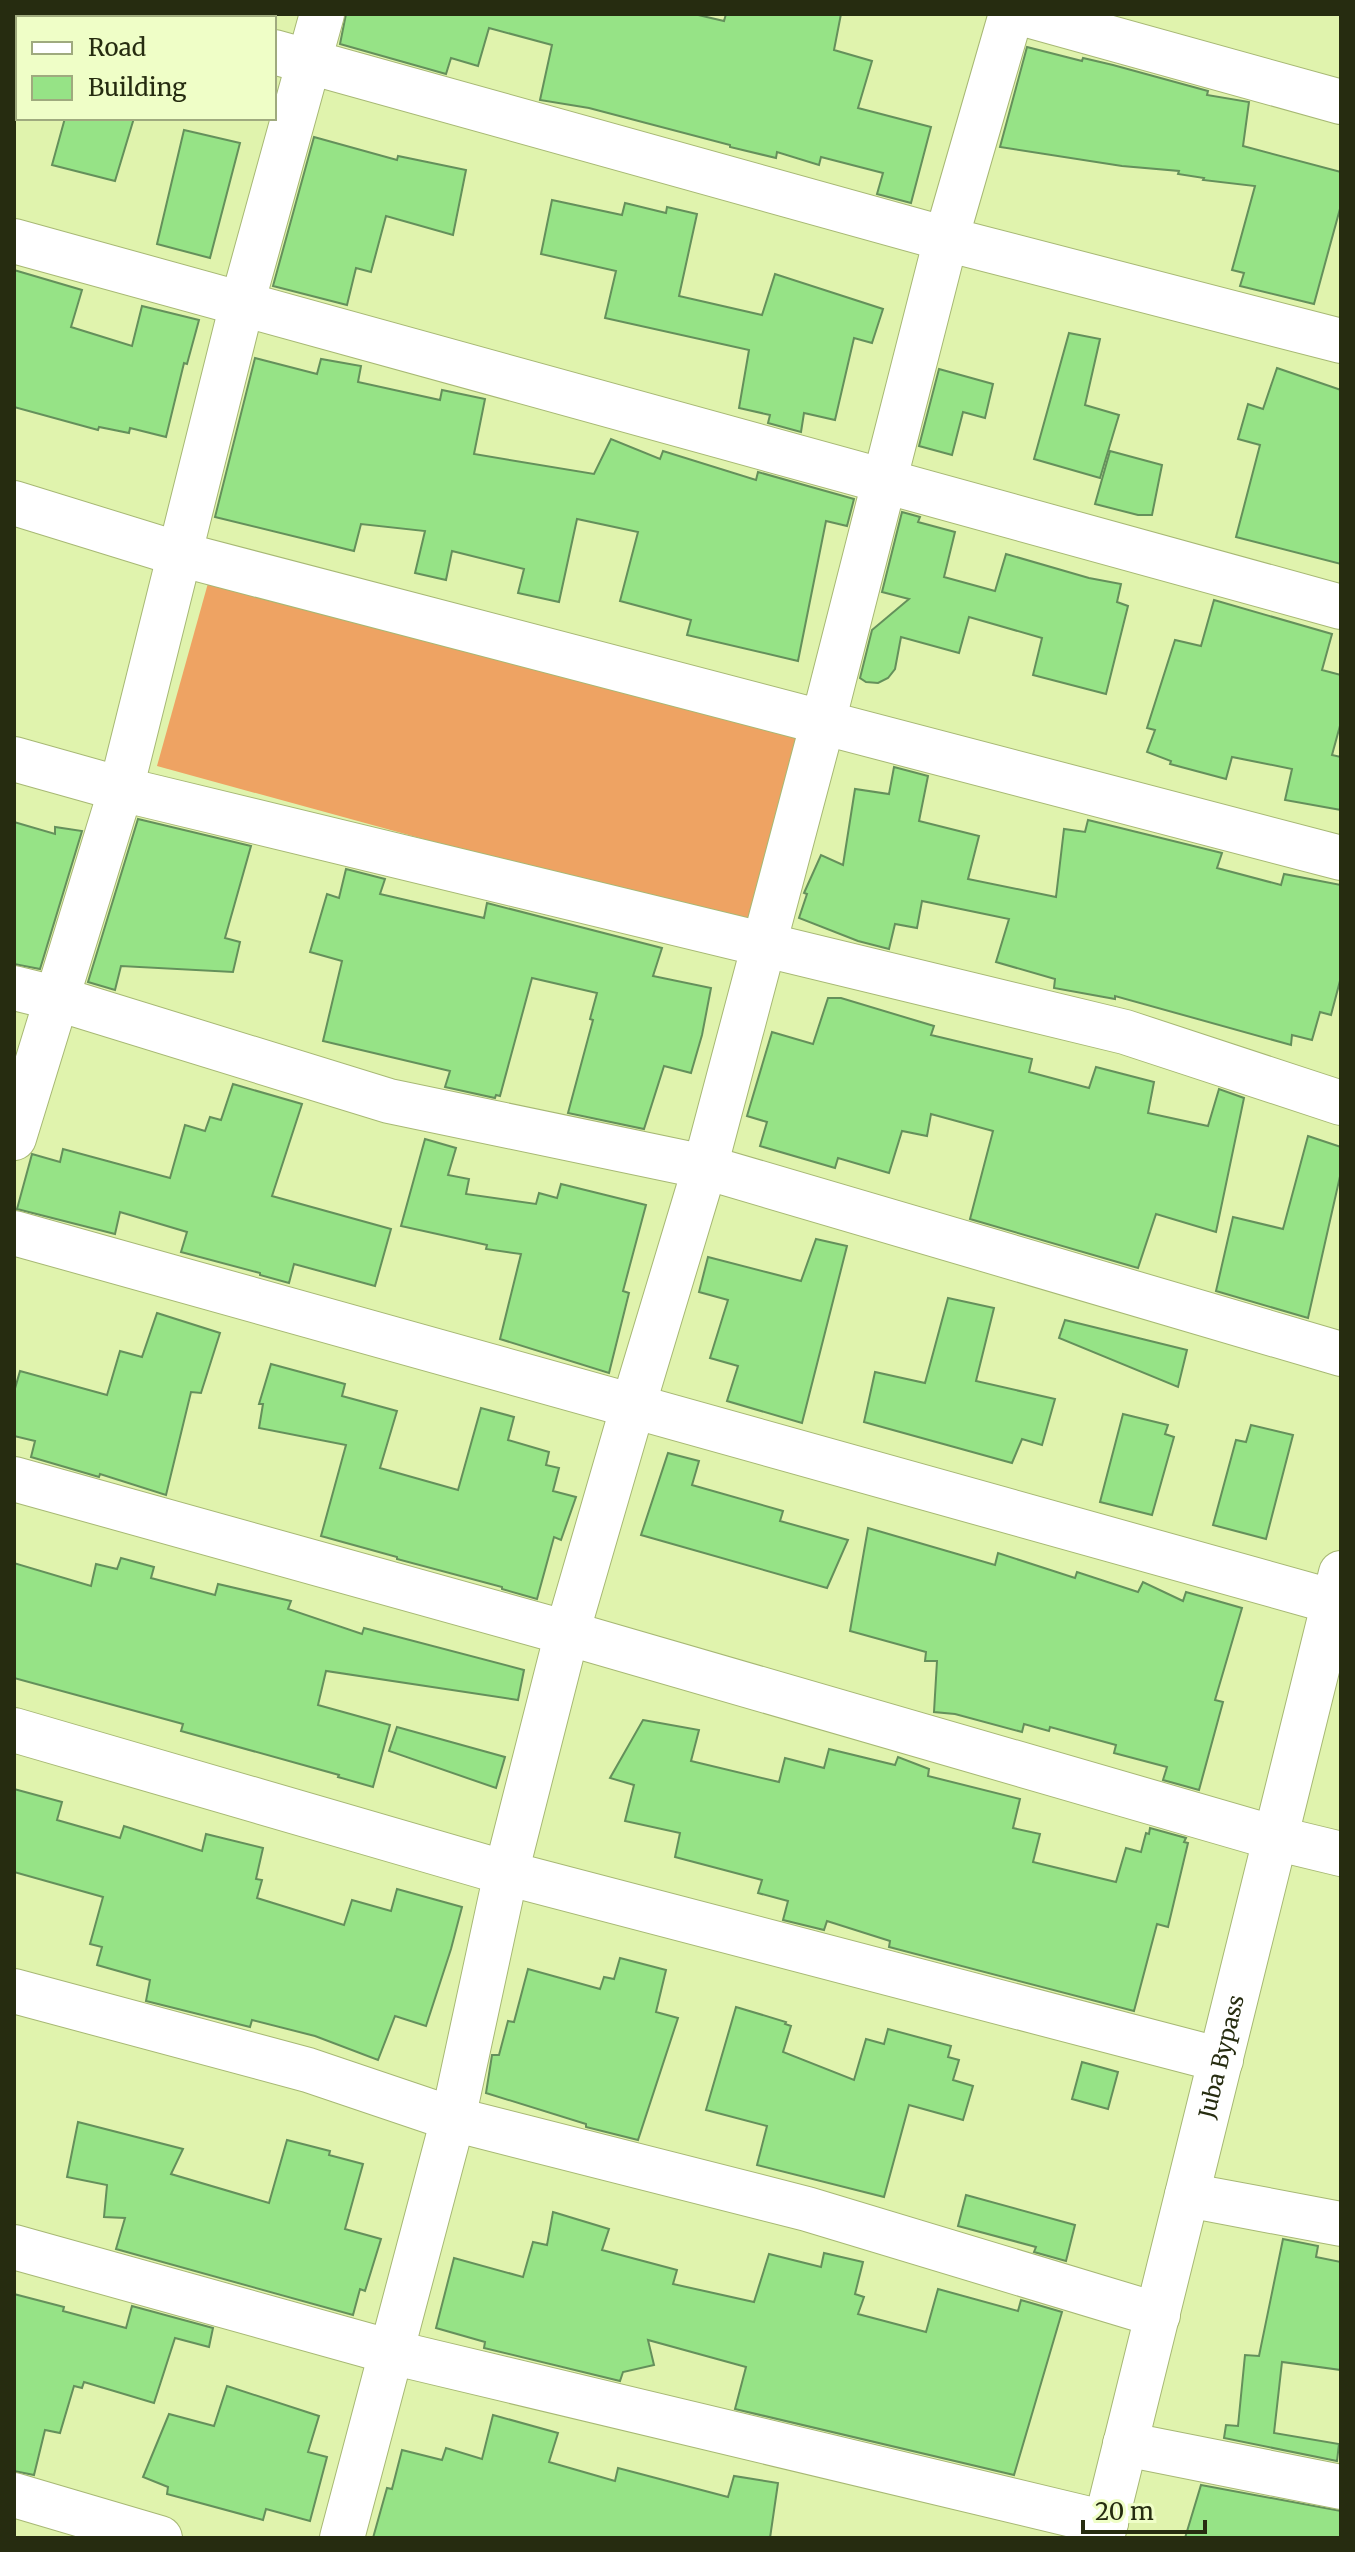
<svg xmlns="http://www.w3.org/2000/svg" width="1355" height="2552" font-family="Merriweather,serif">
	<style>
		.grass { fill: #eea363 }
		.building { fill: #96e386; stroke: #64905b; stroke-width: 2 }
		.lines { fill: none; stroke-linecap: round; stroke-linejoin: round }
		.minor-casing { stroke: #a7b874; stroke-width: 46 }
		.secondary-casing { stroke: #a7b874; stroke-width: 46 }
		.minor { stroke: #fff; stroke-width: 44 }
		.secondary { stroke: #fff; stroke-width: 44 }
		.labels { text-anchor: middle; stroke-width: 7; stroke-linejoin: round; paint-order: stroke }
		.street-label { font-size: 22px; fill: #262c10; stroke: #effec7 }
	</style>
	<rect width="100%" height="100%" fill="#e0f3ad"/>
	<!-- grass -->
	<path class="grass" d="M210,576L808,740L755,930L157,766Z"/>
	<!-- building -->
	<g class="building">
		<path d="M346,14H694L724,21L726,14H841L834,50L872,61L858,108L931,127L911,203L877,194L883,173L821,157L819,165L777,152L776,158L730,147V145L589,108L540,100L552,45L489,28L478,66L451,58L446,74L340,44Z"/>
		<path d="M1027,47L1082,61L1083,58L1113,65L1208,91L1207,95L1249,102L1243,146L1341,172V205L1314,304L1240,286L1244,273L1232,270L1255,186L1203,180L1204,178L1178,174L1179,171L1122,166L1000,147Z"/>
		<path d="M65,118H134L115,181L52,165Z"/>
		<path d="M184,130L240,143L210,258L157,244Z"/>
		<path d="M314,137L397,160L398,156L466,170L453,235L386,216L371,272L356,268L347,305L273,286Z"/>
		<path d="M552,200L622,215L625,203L666,213L667,207L697,214L679,296L762,315L775,274L883,309L872,343L854,338L835,420L804,413L801,432L768,423L770,415L739,408L749,350L605,318L616,271L541,254Z"/>
		<path d="M14,270L82,290L71,327L132,346L142,306L199,320L187,364L184,363L166,437L130,428L129,433L99,427L98,430L14,407Z"/>
		<path d="M1069,333L1100,339L1085,405L1119,415L1100,478L1034,459Z"/>
		<path d="M255,358L317,374L321,359L361,366L358,382L440,400L442,390L485,399L474,454L594,474L611,439L660,459L663,451L756,480L758,472L854,499L847,526L826,521L798,661L687,635L691,620L620,601L638,532L577,519L559,602L518,593L524,569L452,551L446,580L415,573L425,531L361,524L354,551L215,517Z"/>
		<path d="M1277,368L1341,390V564L1236,537L1260,445L1238,439L1248,404L1263,409Z"/>
		<path d="M939,369L993,384L985,418L963,412L952,455L919,446Z"/>
		<path d="M1110,451L1162,465L1152,515H1138L1095,504Z"/>
		<path d="M902,512L920,517L918,522L955,532L944,577L995,591L1006,554L1089,578L1121,584L1117,602L1128,606L1106,694L1033,675L1042,638L969,617L959,653L901,637L895,669L888,678L878,683L866,682L860,678L872,630L909,599L882,592Z"/>
		<path d="M1214,600L1332,634L1322,670L1341,675V722L1332,755L1341,757V810L1285,800L1292,769L1232,757L1226,779L1170,764L1171,761L1147,752L1155,730L1147,728L1175,640L1201,646Z"/>
		<path d="M894,767L928,776L919,821L979,836L968,879L1056,897L1064,829L1085,832L1088,820L1222,853L1217,868L1281,885L1284,874L1341,885V977L1331,1015L1320,1012L1312,1040L1292,1035L1291,1045L1115,996V999L1054,988L1055,979L996,962L1009,919L922,901L917,928L895,924L889,949L858,941L799,918L807,894L804,893L821,855L843,865L855,789L889,794Z"/>
		<path d="M138,819L251,846L225,938L240,942L233,972L121,966L115,990L88,982Z"/>
		<path d="M14,822L55,834V827L82,831L40,969L14,964Z"/>
		<path d="M346,869L385,879L380,894L484,918L487,903L662,948L653,976L711,988L702,1035L691,1073L664,1066L644,1129L568,1113L593,1020L590,1019L597,993L532,978L500,1096L496,1095L495,1098L445,1087L450,1071L323,1041L342,961L310,952L327,894L339,898Z"/>
		<path d="M828,998H841L934,1026L931,1035L1032,1059L1029,1072L1089,1088L1096,1067L1154,1082L1148,1113L1208,1126L1219,1089L1244,1098L1216,1232L1156,1214L1138,1268L970,1219L993,1131L931,1114L927,1136L902,1131L889,1173L838,1158L835,1168L760,1146L767,1122L747,1116L772,1032L813,1044Z"/>
		<path d="M233,1084L302,1104L272,1196L391,1229L375,1286L294,1264L289,1283L260,1275V1273L181,1252L187,1232L120,1212L115,1234L17,1209L32,1154L60,1162L63,1149L170,1178L185,1125L205,1131L210,1117L221,1120Z"/>
		<path d="M1308,1136L1341,1147V1172L1308,1318L1216,1291L1233,1217L1283,1229Z"/>
		<path d="M425,1139L456,1148L448,1175L469,1179L466,1194L536,1204L539,1193L557,1198L561,1184L646,1205L623,1291L629,1293L609,1373L500,1339L521,1254L486,1249L487,1245L401,1226Z"/>
		<path d="M816,1239L847,1246L802,1423L727,1401L738,1366L710,1358L728,1300L699,1292L708,1257L801,1281Z"/>
		<path d="M948,1298L994,1308L976,1381L1055,1399L1042,1445L1022,1439L1012,1463L864,1422L875,1372L925,1383Z"/>
		<path d="M157,1313L220,1333L201,1393L191,1392L166,1495L100,1474L99,1477L31,1457L35,1441L14,1436V1392L20,1371L107,1395L120,1351L142,1357Z"/>
		<path d="M1065,1320L1187,1350L1178,1387L1059,1338Z"/>
		<path d="M271,1364L345,1384L342,1396L397,1411L380,1468L458,1490L481,1408L514,1417L508,1440L549,1452L546,1465L559,1468L553,1491L576,1497L561,1540L554,1537L537,1599L502,1589V1587L397,1559V1557L321,1536L346,1445L259,1428L263,1404H259Z"/>
		<path d="M1123,1414L1168,1425L1165,1434L1174,1437L1152,1515L1100,1502Z"/>
		<path d="M1251,1425L1293,1435L1266,1539L1213,1525L1236,1440L1246,1442Z"/>
		<path d="M668,1453L699,1461L692,1485L783,1511L780,1521L848,1540L827,1588L641,1535Z"/>
		<path d="M868,1528L995,1565L998,1553L1075,1578L1077,1572L1138,1592L1143,1582L1183,1601L1186,1592L1242,1608L1215,1700L1223,1702L1199,1790L1163,1780L1167,1767L1114,1753L1116,1745L1050,1727L1049,1731L1024,1724L1022,1732L955,1714L934,1712L937,1661H925L926,1652L850,1631Z"/>
		<path d="M121,1558L154,1567L151,1578L215,1595L218,1584L291,1601L288,1609L362,1634L364,1628L524,1670L518,1700L326,1671L318,1705L390,1725L373,1787L338,1777L339,1775L181,1731L183,1724L14,1678V1563L91,1586L96,1564L117,1569Z"/>
		<path d="M643,1720L699,1730L691,1761L779,1782L785,1758L824,1768L829,1749L895,1765L898,1757L929,1769L928,1776L1020,1799L1013,1828L1040,1834L1033,1862L1116,1882L1126,1848L1141,1852L1146,1833L1149,1834L1150,1828L1186,1838L1184,1842L1188,1843L1168,1927L1157,1924L1134,2011L889,1947L890,1941L827,1921L824,1930L783,1920L788,1901L758,1893L762,1880L675,1857L680,1833L625,1821L634,1785L610,1778Z"/>
		<path d="M397,1727L505,1757L496,1788L389,1751Z"/>
		<path d="M14,1789L62,1802L57,1820L120,1838L124,1826L202,1851L206,1834L263,1848L256,1879L262,1880L257,1898L344,1925L352,1900L391,1911L397,1889L462,1907L451,1949L426,2026L395,2016L378,2060L315,2036L252,2020L250,2027L146,2001L150,1980L97,1965L102,1947L90,1944L103,1897L14,1872Z"/>
		<path d="M620,1958L666,1970L656,2012L678,2018L638,2140L586,2127V2124L486,2093L492,2055H499L508,2021L514,2022L528,1969L600,1989L604,1977L614,1979Z"/>
		<path d="M736,2007L786,2022L785,2024L791,2026L783,2052L854,2080L866,2039L884,2044L888,2029L951,2046L948,2057L959,2060L953,2080L973,2086L963,2120L909,2105L884,2197L757,2165L767,2126L706,2110Z"/>
		<path d="M1082,2062L1118,2072L1108,2109L1072,2099Z"/>
		<path d="M78,2122L183,2149L171,2174L269,2203L287,2140L330,2151L329,2155L363,2164L345,2229L381,2239L365,2291L360,2289L353,2315L116,2249L125,2218L104,2217L107,2185L67,2177Z"/>
		<path d="M966,2195L1075,2225L1066,2261L1034,2252L1036,2247L958,2226Z"/>
		<path d="M553,2212L609,2229L602,2250L677,2270L673,2284L754,2302L769,2254L821,2267L824,2253L863,2262L855,2294L864,2297L858,2314L926,2332L938,2289L1018,2311L1021,2300L1062,2312L1014,2475L735,2409L746,2367L648,2340L654,2365L623,2372L620,2381L484,2348L485,2342L436,2328L454,2258L523,2277L533,2242L547,2245Z"/>
		<path d="M1283,2239L1318,2246L1316,2257L1341,2262V2370L1282,2362L1274,2433L1339,2444L1337,2461L1224,2438L1226,2425L1238,2426L1245,2355L1259,2356Z"/>
		<path d="M14,2294L64,2307L63,2311L126,2328L132,2306L213,2328L209,2347L175,2338L154,2403L84,2382L82,2388L74,2386L60,2433L45,2430L34,2475L14,2471Z"/>
		<path d="M227,2386L319,2416L308,2452L327,2457L310,2521L266,2509L263,2520L167,2494L168,2487L143,2477L169,2414L214,2426Z"/>
		<path d="M493,2415L558,2433L549,2462L615,2481L618,2468L728,2497L734,2476L778,2483L770,2538H373L387,2488L392,2489L402,2450L442,2460L446,2448L482,2459Z"/>
		<path d="M1201,2485L1341,2511V2538H1185Z"/>
	</g>
	<g class="lines">
		<defs>
			<g id="minor">
				<path d="M125,14L141,18"/>
				<path d="M1024,14L1341,102"/>
				<path d="M274,52L946,239L1341,341"/>
				<path d="M14,241L1341,607"/>
				<path d="M14,503L179,554L1341,858"/>
				<path d="M14,759L121,789L1125,1032L1341,1103"/>
				<path d="M14,988L55,998L389,1101L705,1167L1341,1354"/>
				<path d="M14,1138L121,789L242,304L322,14"/>
				<path d="M14,1233L1341,1604"/>
				<path d="M14,1479L567,1633L1275,1838L1341,1854"/>
				<path d="M14,1730L506,1873L1221,2060"/>
				<path d="M14,1991L308,2070L453,2119L807,2209L1158,2315"/>
				<path d="M1187,2195L1341,2224"/>
				<path d="M14,2247L391,2352L1106,2523"/>
				<path d="M1125,2444L1341,2487"/>
				<path d="M14,2495L160,2538"/>
				<path d="M342,2538L453,2119L506,1873L567,1633L633,1406L705,1167L823,722L946,239L1011,14"/>
			</g>
			<g id="secondary">
				<path id="s1" d="M1102,2538L1341,1573"/>
			</g>
		</defs>
		<!-- minor casing -->
		<use href="#minor" class="minor-casing"/>
		<!-- secondary casing -->
		<use href="#secondary" class="secondary-casing"/>
		<!-- minor -->
		<use href="#minor" class="minor"/>
		<!-- secondary -->
		<use href="#secondary" class="secondary"/>
	</g>
	<g class="labels">
		<!-- street labels -->
		<g class="street-label">
			<text dy="8" stroke="none"><textPath href="#s1" startOffset="496">Juba Bypass</textPath></text>
		</g>
	</g>
	<!-- border -->
	<rect width="1355" height="2552" fill="none" stroke="#262c10" stroke-width="32"/>
	<!-- legend -->
	<rect x="16" y="16" width="260" height="104" fill="#effec7" stroke="#9faa7e" stroke-width="2"/>
	<rect x="32" y="42" width="40" height="12" fill="#ffffff" stroke="#9faa7e" stroke-width="2"/>
	<text x="88" y="56" font-size="24" fill="#262c10">Road</text>
	<rect x="32" y="76" width="40" height="24" fill="#96e386" stroke="#9faa7e" stroke-width="2"/>
	<text x="88" y="96" font-size="24" fill="#262c10">Building</text>
	<!-- scale -->
	<path d="M1083 2520v12h122v-12" fill="none" stroke="#262c10" stroke-width="4"/>
	<text x="1095" y="2520" font-size="24" fill="#262c10" stroke="#effec7" stroke-width="6" paint-order="stroke">20 m</text>
</svg>
